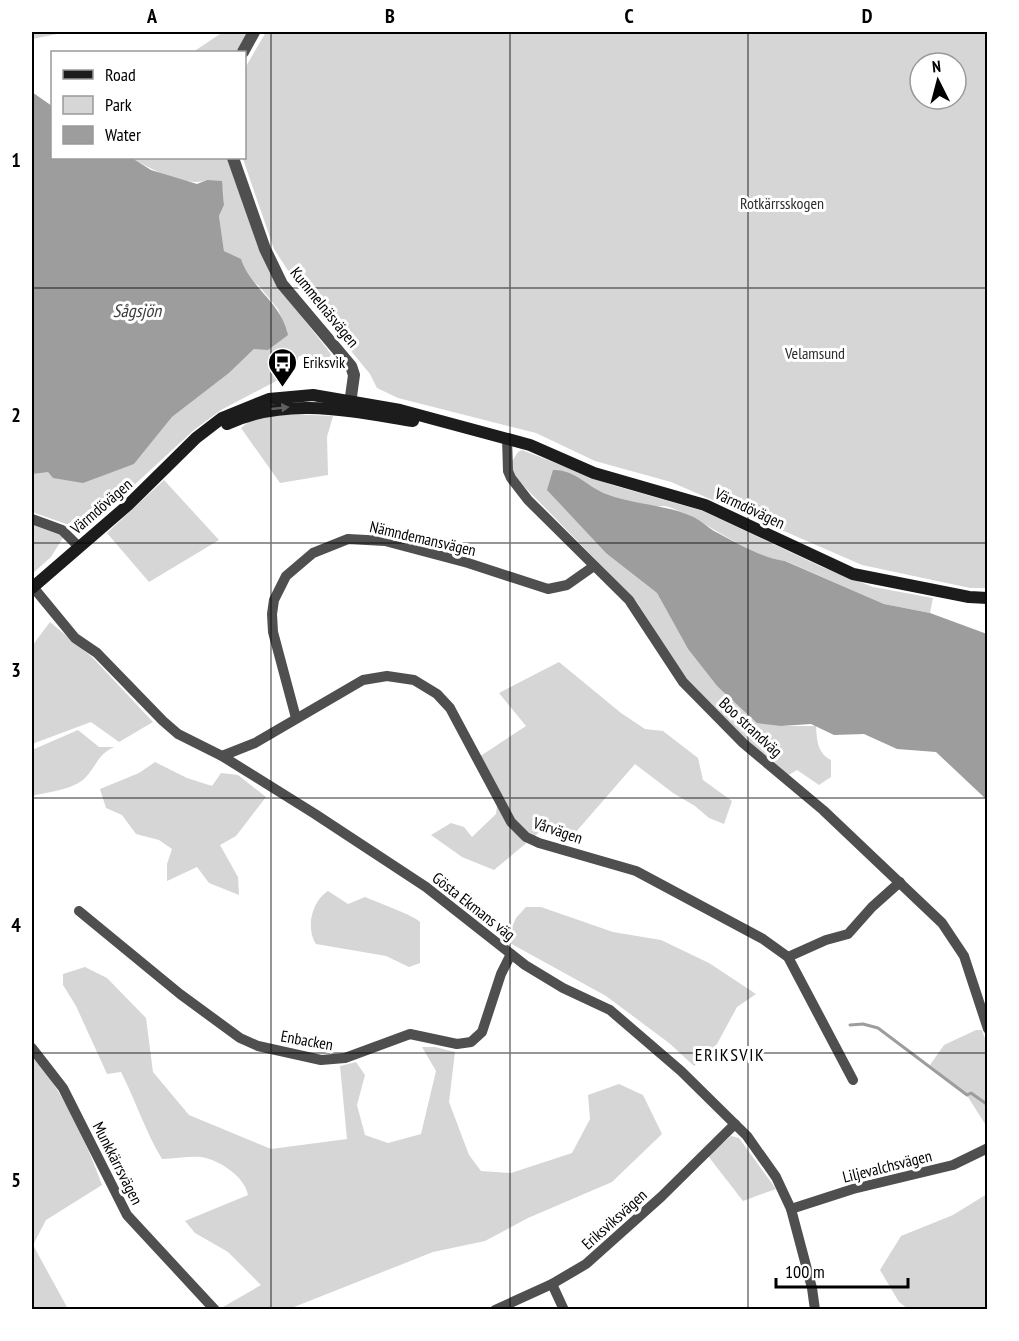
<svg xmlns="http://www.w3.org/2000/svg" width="1019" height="1341" font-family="'PT Sans Narrow',sans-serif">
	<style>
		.green { fill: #d6d6d6; fill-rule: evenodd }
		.water { fill: #9d9d9d }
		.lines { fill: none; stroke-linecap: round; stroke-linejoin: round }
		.stream { stroke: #9d9d9d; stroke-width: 3 }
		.minor { stroke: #4f4f4f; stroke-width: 10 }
		.tertiary { stroke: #4f4f4f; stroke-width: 12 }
		.secondary { stroke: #1c1c1c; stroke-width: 12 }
		.oneway { fill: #606060 }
		.grid { fill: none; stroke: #000; stroke-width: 1.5; stroke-opacity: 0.55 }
		.labels { text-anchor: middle; stroke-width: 6; stroke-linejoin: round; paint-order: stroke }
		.park-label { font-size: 16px; fill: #2d2d2d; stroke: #fff }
		.street-label { font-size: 16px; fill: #000; stroke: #fff }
		.poi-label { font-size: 16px; fill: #000; stroke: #fff; text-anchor: start }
		.water-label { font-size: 18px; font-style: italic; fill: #3e3e3e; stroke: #fff }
		.neighbourhood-label { font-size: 18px; letter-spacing: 1.5px; fill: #000; stroke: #fff }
		.neatline { fill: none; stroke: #000; stroke-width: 2 }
		.grid-label { font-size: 20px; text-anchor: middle; font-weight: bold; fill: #000 }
	</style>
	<rect width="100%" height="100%" fill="#fff"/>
	<!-- green -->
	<g class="green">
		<path d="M32,32H68L32,39Z"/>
		<path d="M223,32H249L238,52H193Z"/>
		<path d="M266,32H987V588H970L862,565L671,482L595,461L536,433L398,398L377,388L370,374L300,289L274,249L243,159L245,68ZM920,63H956V99H920Z"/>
		<path d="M132,158H227L259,250L287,298L331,354L328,361L299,356L292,376L278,380L221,410L194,430L107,510L85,517L72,526L32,512V233L48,472L51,474L134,464L172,417L229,373L254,349L287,331L278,309L258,285L250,280L235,257L224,251L219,216L224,205L223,189L207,180C188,188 149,169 132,158Z"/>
		<path d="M287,414L333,416L327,437L328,475L280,483L241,428C254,415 270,415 287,414Z"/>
		<path d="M522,450L612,485L703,511L822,567L873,587L933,598L930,613L884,604L786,561C747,557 707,520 669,507C662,505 657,507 650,507C632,505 604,497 590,485L607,554L657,593L688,649L717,686L738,703L781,726H816C817,740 817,753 831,760V777L819,785L797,770L787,776L744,739L687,682L637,602L515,477L511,463L518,452Z"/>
		<path d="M164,480L219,540L149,582L107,533Z"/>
		<path d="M32,523L64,536L51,557L32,574Z"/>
		<path d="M50,622L93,658L153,722L119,742L91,722L32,744V646Z"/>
		<path d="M559,662L621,713L645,729L663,731L698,758L703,780L732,801L724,824L709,818L695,806L673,793L635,764L568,841L542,830L494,870L462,857L431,835L451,823L464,827L472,837L496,814L499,792L479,757L526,726L499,693Z"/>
		<path d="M78,730L99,747H114C98,754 96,767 85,778C73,790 47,792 32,796V750Z"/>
		<path d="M155,762L187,778L212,786L221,773L238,775L266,797L236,836L220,845L238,877L239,895L209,883L197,867L167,881V864L172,849L159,840L136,834L122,815L106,808L100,789L139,773Z"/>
		<path d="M328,891L348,904L365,897C376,902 413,915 420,922V963L409,967L386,956L316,944C306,928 311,902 328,891Z"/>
		<path d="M526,907H541L613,932L661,940L709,963L756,994L737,1007L717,1044L694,1066L669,1043L606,996L506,941L516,918Z"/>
		<path d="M85,967L107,978L146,1018L153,1072L189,1115L271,1149L347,1139L340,1066L356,1062L365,1075L357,1105L365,1135L388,1143L421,1134L436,1071L422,1047H435L455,1052L449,1102L469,1155L481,1171L511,1173L572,1153L590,1119L588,1095L619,1084L643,1095L662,1134L612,1182L528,1218L485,1241L433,1252L289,1309H226L223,1307L261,1285L228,1252L195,1233L185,1221L248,1195C245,1177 220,1160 201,1157C189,1156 175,1159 162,1159C145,1131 136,1101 121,1072L107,1074L76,1006L63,985V974Z"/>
		<path d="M976,1030H982L987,1044V1127L968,1097L930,1065L944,1045Z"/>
		<path d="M32,1052C65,1098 83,1133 102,1185L46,1220L33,1245L68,1309H32Z"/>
		<path d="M731,1136L739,1138L776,1189L743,1201L708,1156Z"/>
		<path d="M987,1194V1309H908L899,1302L880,1270L901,1236L953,1215Z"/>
	</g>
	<!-- water -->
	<g class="water">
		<path d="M32,92L52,106V158H132L151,170L197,184L207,180L222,181L224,205L219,216L224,251L241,259C251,289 281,302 288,335L268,350L254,349L229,373L172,417L134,464L83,483L53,478L48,472L32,474Z"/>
		<path d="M553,470C574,469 588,487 606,494C634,505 664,504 691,516C699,519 706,526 714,531C735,542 762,558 785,561L884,604L930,613L987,634V800L936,752L897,749L864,734L834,735L811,724L781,726L757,723L717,686L688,649L657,593L607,554L547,490Z"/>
	</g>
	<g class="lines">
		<!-- stream -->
		<path class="stream" d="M850,1025L863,1024L878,1028L967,1095L971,1093L988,1105"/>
		<!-- minor -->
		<g class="minor">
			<path d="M507,438L508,471L511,478L528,500L629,600L683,682L743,743L823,810L942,923L964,956L988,1029"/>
			<path d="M32,519L62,530L79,547"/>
			<path d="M33,587L75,638L97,653L163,721L178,734L222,756L315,814L426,887L525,965L563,988L610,1010L681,1071L747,1136L776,1177L791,1209L812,1288L815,1310"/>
			<path d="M296,718L273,632L272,614L274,600L286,576L313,553L348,539L385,541L468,563L548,589L567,585L594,566"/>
			<path d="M222,756L255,743L363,680L387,676L414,680L437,694L450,708L511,822L526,837L539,843L636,871L763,939L788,957L853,1080"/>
			<path d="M79,911L180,994L240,1038L258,1046L321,1060L345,1058L410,1034L457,1044L471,1042L482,1032L501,974L511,954"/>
			<path d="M788,957L826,940L848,934L872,907L900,882"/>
			<path d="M32,1048L63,1088L127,1215L215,1310"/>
			<path d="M791,1209L853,1189L953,1165L988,1148"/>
			<path d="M552,1284L564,1310"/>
			<path d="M495,1310L552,1284L586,1264L661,1197L735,1124"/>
		</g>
		<!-- tertiary -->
		<g class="tertiary">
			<path d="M243,52L254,32"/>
			<path d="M233,158L265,249L282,284L351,366L354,375L349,411"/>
		</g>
		<!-- secondary -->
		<g class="secondary">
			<path d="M227,424C287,396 350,411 413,421"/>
			<path d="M32,588L128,505L196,438L222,418L269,399L313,395L400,410L530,445L594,473L705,505L853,574L969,597L988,598"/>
		</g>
	</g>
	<!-- one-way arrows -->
	<defs><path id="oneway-solid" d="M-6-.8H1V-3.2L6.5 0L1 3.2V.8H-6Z" transform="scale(1.5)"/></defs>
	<use class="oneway" href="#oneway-solid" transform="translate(280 408) rotate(-6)"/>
	<!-- grid -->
	<path class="grid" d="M271,32V1310M510,32V1310M748,32V1310M32,288H988M32,543H988M32,798H988M32,1053H988"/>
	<!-- icons -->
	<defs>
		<symbol id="bus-pin" viewBox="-11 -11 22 30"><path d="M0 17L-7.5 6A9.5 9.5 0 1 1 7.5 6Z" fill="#000" stroke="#fff"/><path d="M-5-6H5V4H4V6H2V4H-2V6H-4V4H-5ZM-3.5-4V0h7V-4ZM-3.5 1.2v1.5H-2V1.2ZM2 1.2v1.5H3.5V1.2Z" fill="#fff"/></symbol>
	</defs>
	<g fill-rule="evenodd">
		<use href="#bus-pin" x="266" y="346" width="33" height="45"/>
	</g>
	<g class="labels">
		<!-- park labels -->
		<g class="park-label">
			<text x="782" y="209">Rotkärrsskogen</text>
			<text x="815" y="359">Velamsund</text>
		</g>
		<!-- street labels -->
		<g class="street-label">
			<text transform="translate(325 307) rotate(51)" y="6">Kummelnäsvägen</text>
			<text transform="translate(101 506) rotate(-41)" y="6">Värmdövägen</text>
			<text transform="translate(750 508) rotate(25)" y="6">Värmdövägen</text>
			<text transform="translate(423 538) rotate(13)" y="6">Nämndemansvägen</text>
			<text transform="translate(751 727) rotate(43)" y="6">Boo strandväg</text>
			<text transform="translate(558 830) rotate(19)" y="6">Vårvägen</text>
			<text transform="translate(474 906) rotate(38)" y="6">Gösta Ekmans väg</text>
			<text transform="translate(307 1040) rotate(10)" y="6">Enbacken</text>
			<text transform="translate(118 1163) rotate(63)" y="6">Munkkärrsvägen</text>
			<text transform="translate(887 1166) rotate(-14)" y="6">Liljevalchsvägen</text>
			<text transform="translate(614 1219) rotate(-42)" y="6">Eriksviksvägen</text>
		</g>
		<!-- poi labels -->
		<g class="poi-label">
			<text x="303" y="368">Eriksvik</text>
		</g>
		<!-- water labels -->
		<g class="water-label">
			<text x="137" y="317">Sågsjön</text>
		</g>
		<!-- neighbourhood labels -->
		<g class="neighbourhood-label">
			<text x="730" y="1061">ERIKSVIK</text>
		</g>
	</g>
	<!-- border -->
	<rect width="1019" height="1341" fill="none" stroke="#ffffff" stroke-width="66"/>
	<!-- legend -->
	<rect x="51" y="51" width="195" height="108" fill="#ffffff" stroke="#999999" stroke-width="1.5"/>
	<rect x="63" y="70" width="30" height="9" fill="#1c1c1c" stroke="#999999" stroke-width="1.5"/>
	<text x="105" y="81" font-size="18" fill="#000000">Road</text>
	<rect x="63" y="96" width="30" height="18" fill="#d6d6d6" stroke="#999999" stroke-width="1.5"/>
	<text x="105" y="111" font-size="18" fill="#000000">Park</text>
	<rect x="63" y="126" width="30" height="18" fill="#9d9d9d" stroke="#999999" stroke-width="1.5"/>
	<text x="105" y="141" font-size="18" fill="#000000">Water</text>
	<!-- north arrow -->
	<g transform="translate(938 81) rotate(354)"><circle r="28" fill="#ffffff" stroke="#999999" stroke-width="1.5"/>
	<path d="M0-4.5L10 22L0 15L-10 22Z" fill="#000000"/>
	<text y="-9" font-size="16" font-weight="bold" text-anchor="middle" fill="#000000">N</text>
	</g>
	<!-- scale -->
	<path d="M776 1278v9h132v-9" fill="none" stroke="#000000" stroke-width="3"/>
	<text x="785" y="1278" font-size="18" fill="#000000" stroke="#ffffff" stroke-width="4.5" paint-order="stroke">100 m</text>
	<rect x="33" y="33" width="953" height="1275" class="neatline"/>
	<g class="grid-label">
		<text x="152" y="23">A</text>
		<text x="390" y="23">B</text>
		<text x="629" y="23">C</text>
		<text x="867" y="23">D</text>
		<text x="16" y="167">1</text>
		<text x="16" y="422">2</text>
		<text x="16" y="677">3</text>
		<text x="16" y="932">4</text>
		<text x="16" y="1187">5</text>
	</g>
</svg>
